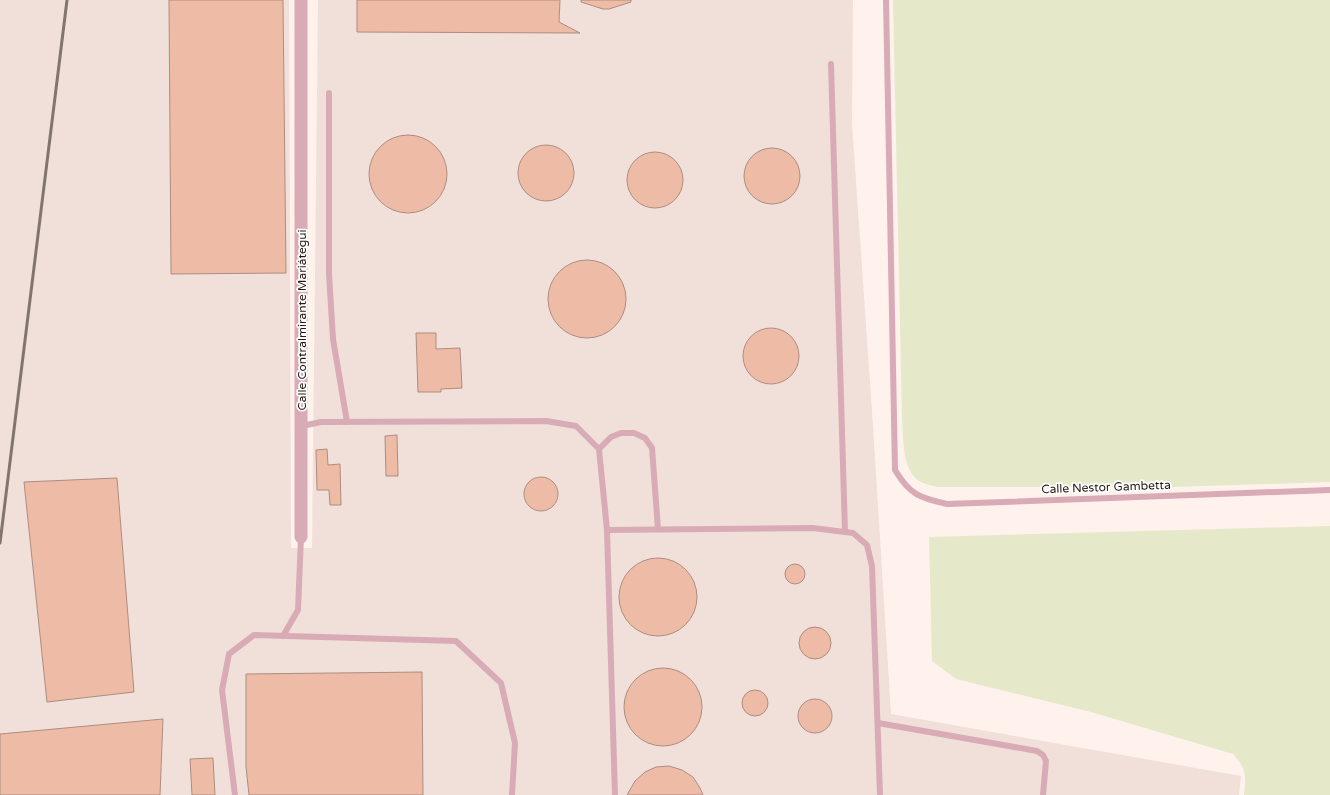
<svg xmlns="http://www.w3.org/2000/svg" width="1330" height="795" font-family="'Varela Round',sans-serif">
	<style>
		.built { fill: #f0e0d9 }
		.green { fill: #e5e9ca }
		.building { fill: #edbba6; stroke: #ad8d7f }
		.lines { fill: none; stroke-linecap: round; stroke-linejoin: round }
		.lane { stroke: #d9abb7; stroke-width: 6 }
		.street { stroke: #d9abb7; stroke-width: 13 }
		.rail { stroke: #82756f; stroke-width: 3 }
		.labels { text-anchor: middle; stroke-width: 3.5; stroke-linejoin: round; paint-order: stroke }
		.street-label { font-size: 12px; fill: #241813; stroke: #fff }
	</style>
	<rect width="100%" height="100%" fill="#fff1eb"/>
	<!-- built -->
	<path class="built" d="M0,0H289L291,548H312L318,0H853L852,123L873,426L891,714L1241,776L1239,795H0Z"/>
	<!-- green -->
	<g class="green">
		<path d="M893,0H1330V482L1173,487H937C931,485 924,484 919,481C902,470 903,435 902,417Z"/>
		<path d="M1330,526V795H1244C1246,775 1247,770 1233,754L1091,712L956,679L932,661L929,537Z"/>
	</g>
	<!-- building -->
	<g class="building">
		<path d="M169,0H283L286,273L171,274Z"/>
		<path d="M357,0H560L559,22L580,33L357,32Z"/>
		<path d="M581,0H631V2L609,9H603L581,2Z"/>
		<circle cx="408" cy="174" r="39"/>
		<circle cx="546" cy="173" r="28"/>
		<circle cx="772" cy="176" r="28"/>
		<circle cx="655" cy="180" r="28"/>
		<circle cx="587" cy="299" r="39"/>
		<circle cx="771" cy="356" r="28"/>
		<path d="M416,333H436V349L460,348L462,388L441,389V392H418Z"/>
		<path d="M397,435L398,476H386L385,436Z"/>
		<path d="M327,449L328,465L340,464L341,505H330L329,490H317L316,450Z"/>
		<circle cx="541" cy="494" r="17"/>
		<path d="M117,478L134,692L47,702L24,482Z"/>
		<circle cx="658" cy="597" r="39"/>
		<circle cx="795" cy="574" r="10"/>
		<circle cx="815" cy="643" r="16"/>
		<circle cx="663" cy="707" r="39"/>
		<path d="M422,672L423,795H249L246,767V674Z"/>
		<circle cx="755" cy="703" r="13"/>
		<circle cx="815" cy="716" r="17"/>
		<path d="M163,719L160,795H0V734Z"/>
		<path d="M213,758L215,795H192L190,759Z"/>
		<path d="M669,766L682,770L693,777L700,788L703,795H627L635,781L645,772L656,767Z"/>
	</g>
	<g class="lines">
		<!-- lane -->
		<g class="lane">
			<path d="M886,0L895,470C910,495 920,498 947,504L1330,490"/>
			<path d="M831,64L845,532"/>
			<path d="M329,93V274L333,339L347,422"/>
			<path d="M302,426L321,422L546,421L576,426L599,449L607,530L615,795"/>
			<path d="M599,449L611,437L621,433H634L645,438L652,448L658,529"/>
			<path d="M607,530L813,528L853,533L867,545L872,566L880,795"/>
			<path d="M283,636L298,610L301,537"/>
			<path d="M878,723L1037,751L1043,755L1046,761L1043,795"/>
			<path d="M235,795L222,690L229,654L254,635L456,641L501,683L515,743L512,795"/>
		</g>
		<!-- street -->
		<path class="street" d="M301,0V537"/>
		<!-- rail -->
		<path class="rail" d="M0,543L67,0"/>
	</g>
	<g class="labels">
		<!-- street labels -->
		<g class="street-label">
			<text transform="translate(302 320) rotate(-90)" y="4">Calle Contralmirante Mariátegui</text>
			<text transform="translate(1106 487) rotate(-2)" y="4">Calle Nestor Gambetta</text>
		</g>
	</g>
</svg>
